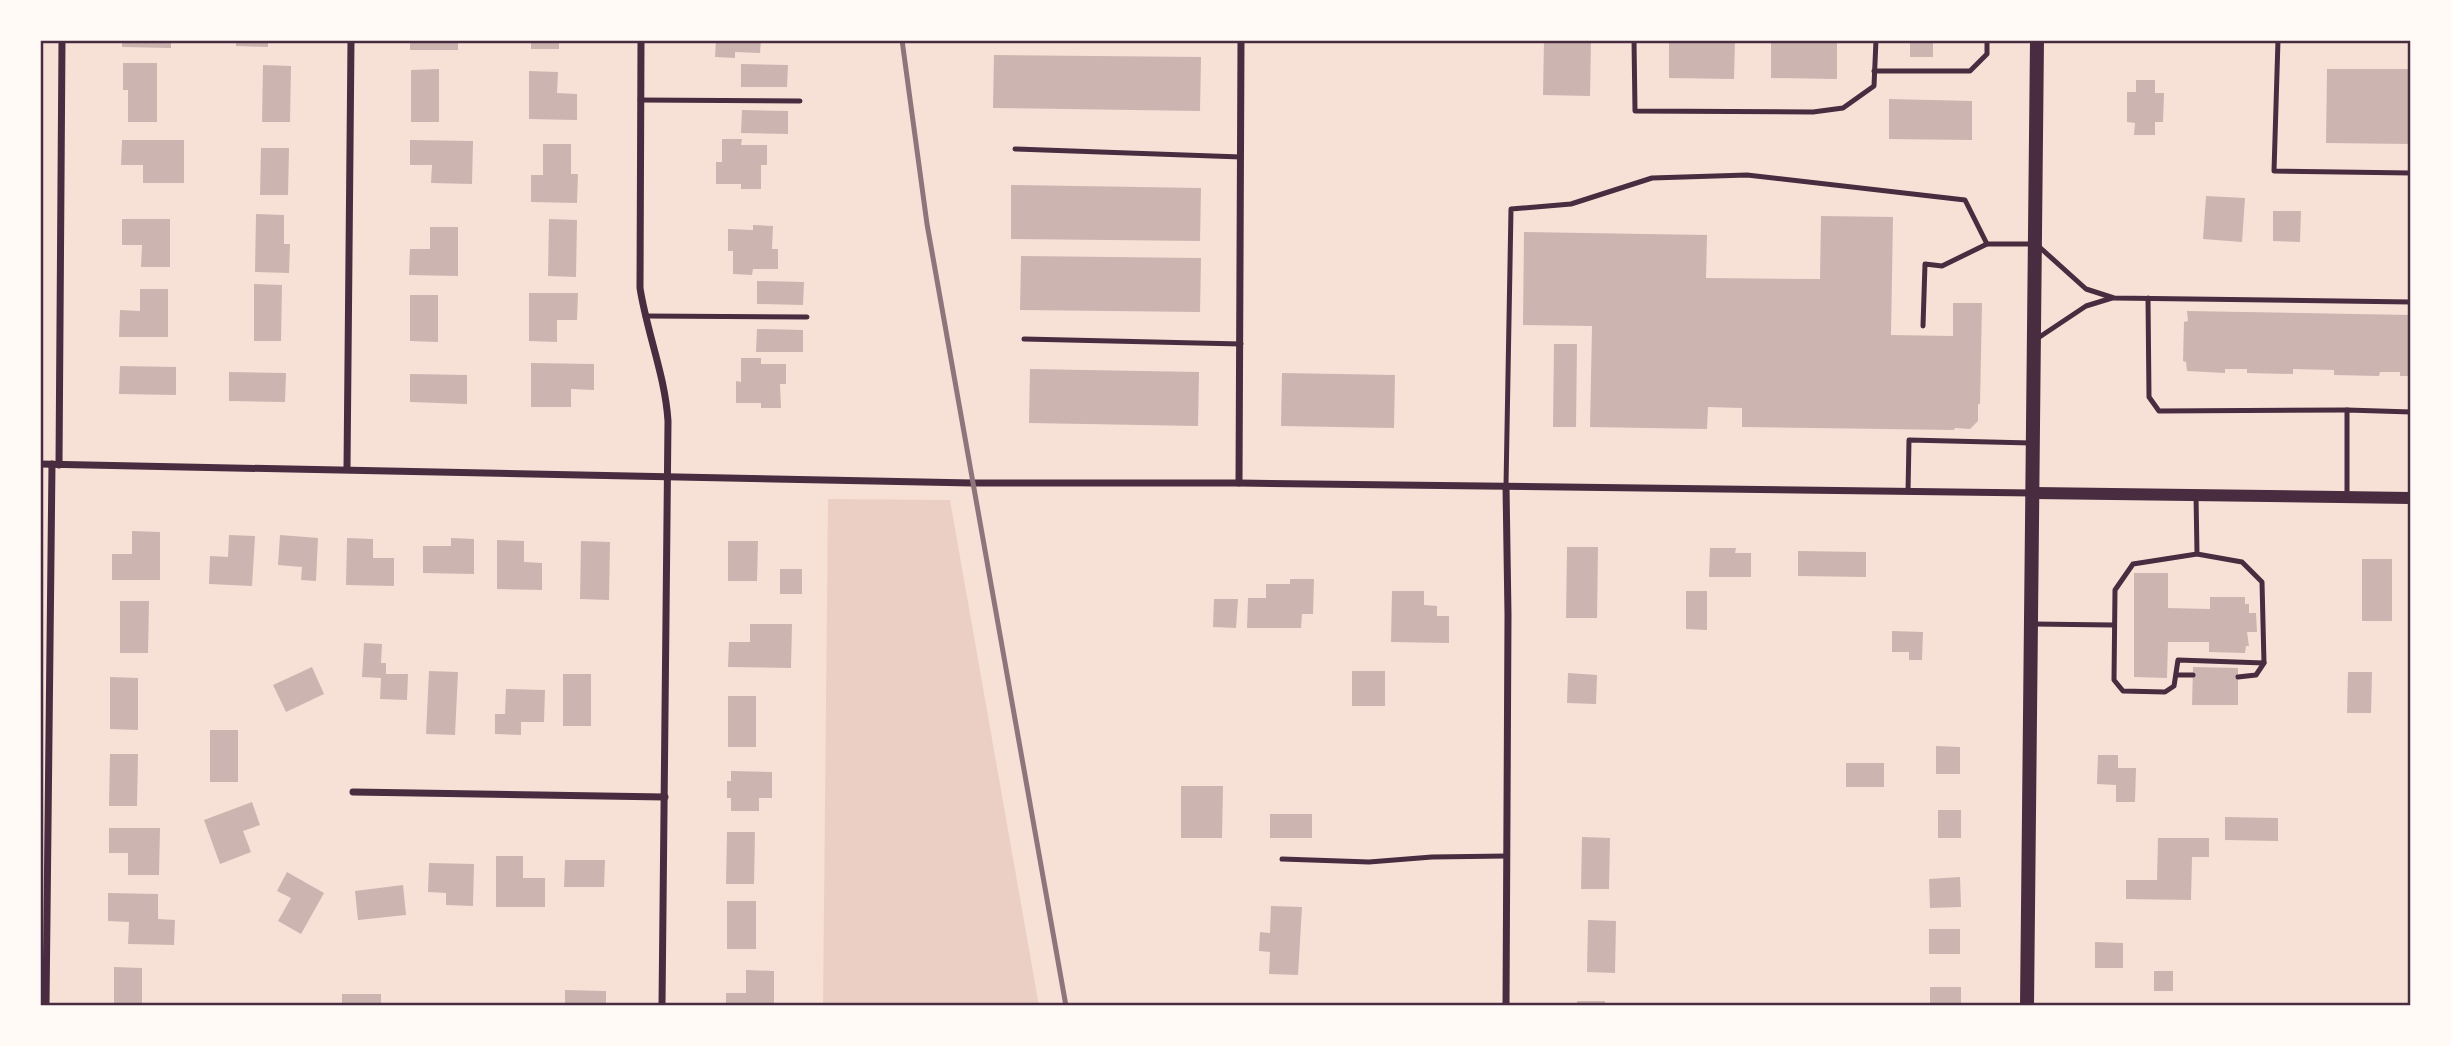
<svg xmlns="http://www.w3.org/2000/svg" width="2451" height="1046" font-family="'PT Sans',sans-serif">
	<style>
		.green { fill: #ebcfc5 }
		.building { fill: #ccb4b1 }
		.lines { fill: none; stroke-linecap: round; stroke-linejoin: round }
		.service { stroke: #4a2c40; stroke-width: 5 }
		.minor { stroke: #4a2c40; stroke-width: 7 }
		.tertiary { stroke: #4a2c40; stroke-width: 12 }
		.secondary { stroke: #4a2c40; stroke-width: 14 }
		.rail { stroke: #8f747c; stroke-width: 5 }
		.neatline { fill: none; stroke: #4a2c40; stroke-width: 2.5 }
	</style>
	<rect width="100%" height="100%" fill="#f7e1d7"/>
	<!-- green -->
	<path class="green" d="M828,499L950,500L1039,1006H823Z"/>
	<!-- building -->
	<g class="building">
		<path d="M122,40H171V48L122,47Z"/>
		<path d="M236,40H268V47L236,46Z"/>
		<rect x="410" y="40" width="48" height="10"/>
		<rect x="531" y="40" width="28" height="9"/>
		<path d="M716,40H761L760,53L735,52V58L715,57Z"/>
		<path d="M1544,40H1591L1590,96L1543,95Z"/>
		<path d="M1669,40H1735L1734,79L1669,78Z"/>
		<path d="M1771,40H1837V79L1771,78Z"/>
		<rect x="1910" y="40" width="23" height="17"/>
		<path d="M994,55L1201,57L1200,111L993,108Z"/>
		<path d="M123,63H157V122H128V90H123Z"/>
		<path d="M741,64L788,65L787,87H741Z"/>
		<path d="M263,65L291,66L290,122H262Z"/>
		<path d="M439,69V122H411V70Z"/>
		<path d="M2327,69H2411V144L2326,143Z"/>
		<path d="M529,71L558,72L557,93L577,94V120L529,119Z"/>
		<path d="M2136,80H2155V93H2164L2163,122H2155V135H2134L2135,123L2127,122V92H2136Z"/>
		<path d="M1889,99L1972,101V140L1889,139Z"/>
		<path d="M742,110L788,111V134L741,133Z"/>
		<path d="M722,139H742L741,145H767V165H761V189H741V184H716V162H722Z"/>
		<path d="M122,140H184V183H143V165H121Z"/>
		<path d="M410,140L473,141L472,184L431,183L432,165H410Z"/>
		<path d="M543,144H571V174H578L577,203L531,202V175H543Z"/>
		<path d="M261,148H289L288,195H260Z"/>
		<path d="M1011,185L1201,188L1200,241L1011,239Z"/>
		<path d="M2206,196L2245,198L2242,242L2203,239Z"/>
		<path d="M2273,211H2301L2300,242L2273,241Z"/>
		<path d="M256,214L284,215V244H290L289,273L255,272Z"/>
		<path d="M1821,216L1893,217L1891,335L1953,336V303H1982L1980,404H1978V421L1970,429L1955,428L1954,430L1742,427V408L1708,407L1707,429L1590,427L1592,326L1523,325L1524,232L1707,235L1706,278L1820,279Z"/>
		<path d="M122,219H170V267H141L142,245H122Z"/>
		<path d="M549,219L577,220L576,277L548,276Z"/>
		<path d="M753,225L773,226L772,249H778V269H753L752,275L733,274V251H728V229L753,230Z"/>
		<path d="M430,227H458V276L409,275L410,249H430Z"/>
		<path d="M1021,256L1201,258L1200,312L1020,310Z"/>
		<path d="M757,281L804,282L803,305L757,304Z"/>
		<path d="M254,284L282,285L281,341H254Z"/>
		<path d="M140,289H168V337H119L120,310L140,311Z"/>
		<path d="M529,293H578L577,320H557V342L529,341Z"/>
		<path d="M410,295H438V342L410,341Z"/>
		<path d="M2187,311L2411,315V376H2400V372H2380L2379,376L2334,375V370L2293,369V374L2247,373V369H2225V373L2187,371L2186,362L2183,361L2184,322L2188,321Z"/>
		<path d="M757,329L803,330V352H756Z"/>
		<path d="M1554,344H1577L1576,427H1553Z"/>
		<path d="M741,358H761V364H786V384H780L781,408H761V403H736V381L741,382Z"/>
		<path d="M531,363L594,364V390L571,389V407H531Z"/>
		<path d="M120,366L176,367V395L119,394Z"/>
		<path d="M1030,369L1199,372L1198,426L1029,423Z"/>
		<path d="M229,372L286,373L285,402L229,401Z"/>
		<path d="M1282,373L1395,375L1394,428L1281,426Z"/>
		<path d="M410,374L467,375V404L410,402Z"/>
		<path d="M132,531L160,532V580H112V554H132Z"/>
		<path d="M229,535L255,536L252,586L209,584L210,556L228,557Z"/>
		<path d="M280,535L318,538L316,581L301,580L302,567L278,565Z"/>
		<path d="M347,538L373,539V558H394V586L346,585Z"/>
		<path d="M451,538L474,539V574L423,573V546H451Z"/>
		<path d="M497,540L524,541V562L542,563V590L497,589Z"/>
		<path d="M581,541L610,542L609,600L580,599Z"/>
		<path d="M728,541H758L757,581H728Z"/>
		<path d="M1567,547H1598L1597,618H1566Z"/>
		<path d="M1710,548H1736L1735,553H1751V577H1709Z"/>
		<path d="M1798,551L1866,552V577L1798,576Z"/>
		<rect x="2362" y="559" width="30" height="62"/>
		<rect x="780" y="569" width="22" height="25"/>
		<path d="M2134,573H2168V608L2210,609V597H2245V604H2249V613H2256L2257,632H2247L2249,646H2246L2245,653L2209,652V642H2168L2167,678L2134,677Z"/>
		<path d="M1290,579H1314L1313,614H1302L1301,628H1247L1248,598H1266V584H1290Z"/>
		<path d="M1392,591H1424V605L1437,606V616H1449V643L1391,642Z"/>
		<path d="M1686,591H1707V630L1686,629Z"/>
		<path d="M1214,599H1238L1236,628L1213,627Z"/>
		<path d="M120,601H149L148,653H120Z"/>
		<path d="M750,624H792L791,668L728,667L729,642H750Z"/>
		<path d="M1892,631L1923,632L1922,660H1909V652H1892Z"/>
		<path d="M364,643L382,644L381,663H386V674H408L407,700L380,699L381,678L362,677Z"/>
		<path d="M312,667L324,694L286,712L273,685Z"/>
		<path d="M2193,667L2238,668V705H2192Z"/>
		<path d="M429,671L458,672L455,735L426,734Z"/>
		<rect x="1352" y="671" width="33" height="35"/>
		<path d="M2348,672H2372L2371,713H2347Z"/>
		<path d="M1568,673L1597,675L1596,704L1567,703Z"/>
		<rect x="563" y="674" width="28" height="52"/>
		<path d="M110,677L138,678V730L110,729Z"/>
		<path d="M506,689L545,690L544,722H521V735L495,734V714H505Z"/>
		<rect x="728" y="696" width="28" height="51"/>
		<rect x="210" y="730" width="28" height="52"/>
		<path d="M1936,746L1960,747V774H1936Z"/>
		<path d="M110,754H138L137,806H109Z"/>
		<path d="M2098,755H2118V768H2136L2135,802H2116V785L2097,784Z"/>
		<rect x="1846" y="763" width="38" height="24"/>
		<path d="M731,771L772,772V798H759V811H731V798H727V781H731Z"/>
		<path d="M1181,786H1223L1222,838H1181Z"/>
		<path d="M252,802L260,825L243,831L251,852L220,864L204,820Z"/>
		<rect x="1938" y="810" width="23" height="28"/>
		<rect x="1270" y="814" width="42" height="24"/>
		<path d="M2225,817L2278,818V841L2225,840Z"/>
		<path d="M109,828H160L159,875H128V853H109Z"/>
		<path d="M727,832H755L754,884H726Z"/>
		<path d="M1582,837L1610,838L1609,889H1581Z"/>
		<path d="M2158,838H2209V857H2192L2191,900L2126,899V880H2157Z"/>
		<path d="M496,856H523V878H545V907H496Z"/>
		<path d="M565,860H605L604,887H564Z"/>
		<path d="M429,863L474,864L473,906L446,905V893L428,892Z"/>
		<path d="M287,872L324,893L301,934L278,921L291,898L277,891Z"/>
		<path d="M1960,877L1961,907L1930,908L1929,879Z"/>
		<path d="M403,885L406,915L358,920L355,891Z"/>
		<path d="M108,893L158,894V919L175,920L174,945L128,944L129,922L108,921Z"/>
		<rect x="727" y="901" width="29" height="48"/>
		<path d="M1271,906L1302,907L1298,975L1269,974L1270,952L1259,951L1260,932L1270,933Z"/>
		<path d="M1588,920L1616,921L1615,973L1587,972Z"/>
		<rect x="1929" y="929" width="31" height="25"/>
		<path d="M2095,942L2123,943V968H2095Z"/>
		<path d="M114,967L142,968V1006H114Z"/>
		<path d="M746,970L774,971V1006H726V993H746Z"/>
		<rect x="2154" y="971" width="19" height="20"/>
		<rect x="1930" y="987" width="31" height="19"/>
		<path d="M565,990L606,991V1006H565Z"/>
		<rect x="342" y="994" width="39" height="12"/>
		<rect x="1577" y="1001" width="28" height="5"/>
	</g>
	<g class="lines">
		<!-- service -->
		<g class="service">
			<path d="M1634,40L1635,111L1813,112L1843,108L1874,86L1876,40"/>
			<path d="M2278,40L2274,171L2411,173"/>
			<path d="M1874,71H1970L1987,54V40"/>
			<path d="M640,100L800,101"/>
			<path d="M1015,149L1241,157"/>
			<path d="M2148,298L2149,397L2159,411L2347,410"/>
			<path d="M645,316L807,317"/>
			<path d="M1923,326L1925,264L1942,266L1987,244H2036L2086,289L2114,298L2411,302"/>
			<path d="M1024,339L1241,344"/>
			<path d="M2035,340L2086,306L2112,298"/>
			<path d="M1506,486L1511,209L1571,204L1652,178L1747,175L1965,200L1987,244"/>
			<path d="M1908,492L1909,440L2031,443"/>
			<path d="M2196,495L2197,554L2133,564L2115,590L2114,680L2123,691L2165,692L2174,686L2178,660L2264,663L2262,582L2242,562L2197,554"/>
			<path d="M2347,497V410L2411,412"/>
			<path d="M2033,624L2113,625"/>
			<path d="M2177,675H2193"/>
			<path d="M2238,677L2256,675L2264,663"/>
			<path d="M1282,859L1369,862L1432,857L1507,856"/>
		</g>
		<!-- minor -->
		<g class="minor">
			<path d="M641,40L640,288C647,333 665,375 668,421L662,1006"/>
			<path d="M40,464L972,483H1239L2033,493"/>
			<path d="M59,465L62,40"/>
			<path d="M347,469L351,40"/>
			<path d="M1239,483L1241,40"/>
			<path d="M1506,486L1508,615L1506,1006"/>
			<path d="M353,792L665,797"/>
			<path d="M46,1006L52,464"/>
		</g>
		<!-- tertiary -->
		<path class="tertiary" d="M2034,493L2411,498"/>
		<!-- secondary -->
		<path class="secondary" d="M2027,1006L2037,40"/>
		<!-- rail -->
		<path class="rail" d="M902,40L927,224L1066,1006"/>
	</g>
	<!-- border -->
	<rect width="2451" height="1046" fill="none" stroke="#fffaf5" stroke-width="84"/>
	<rect x="42" y="42" width="2367" height="962" class="neatline"/>
</svg>
